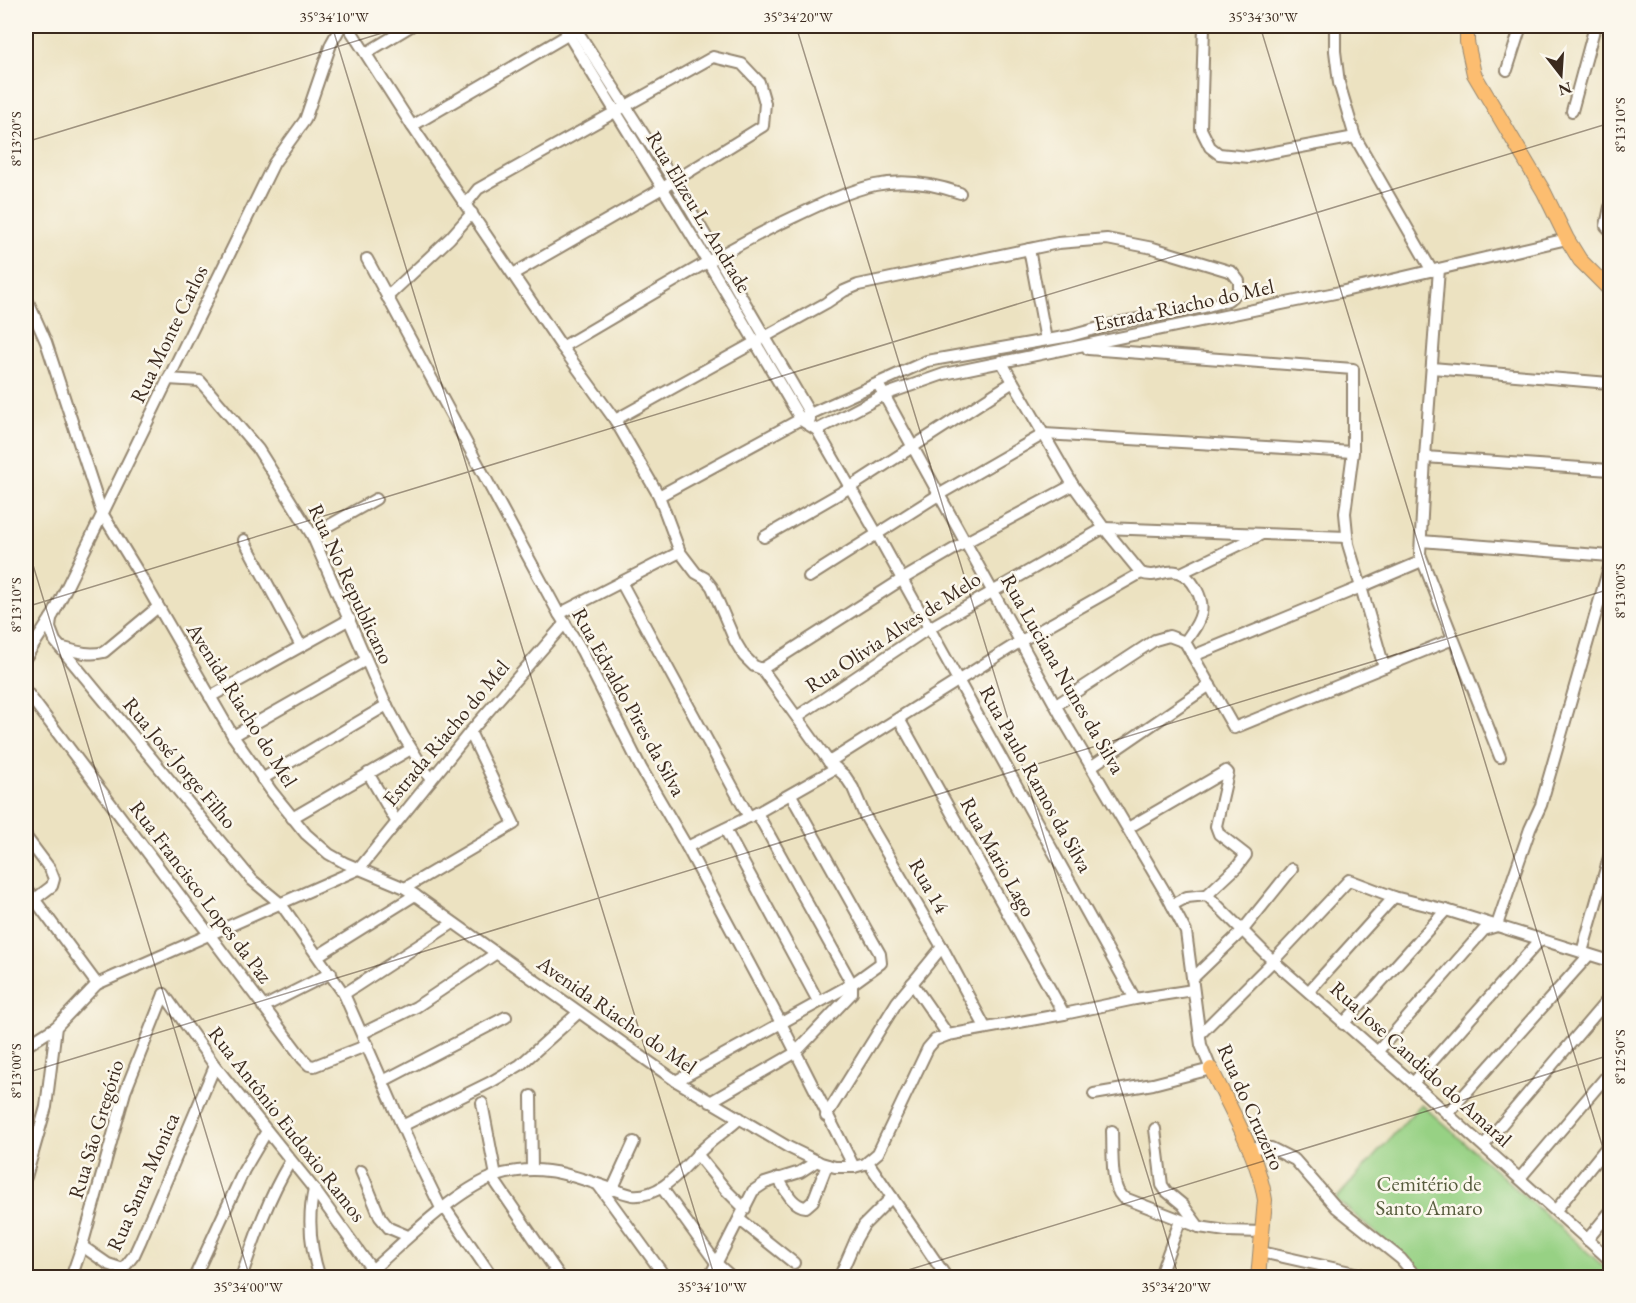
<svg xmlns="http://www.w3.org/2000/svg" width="1636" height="1303" font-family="'EB Garamond',serif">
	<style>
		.green { fill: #97d184; stroke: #697e51; stroke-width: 1.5 }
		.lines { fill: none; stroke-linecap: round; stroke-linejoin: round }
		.minor-casing { stroke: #948670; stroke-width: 14 }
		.major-casing { stroke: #948670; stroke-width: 16 }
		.minor { stroke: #fff; stroke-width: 10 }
		.major { stroke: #fcbd6f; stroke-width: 14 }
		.ticks { fill: none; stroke: #3b2a1e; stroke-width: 1.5; stroke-opacity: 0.45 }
		.labels { text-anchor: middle; stroke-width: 5; stroke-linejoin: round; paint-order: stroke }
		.street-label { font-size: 21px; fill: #3b2a1e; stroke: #fbf7ec }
		.park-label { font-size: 21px; fill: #575c3d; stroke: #fbf7ec }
		.neatline { fill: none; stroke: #3b2a1e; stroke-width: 2 }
		.ticks-label { font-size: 15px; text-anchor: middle; fill: #3b2a1e }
	</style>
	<rect width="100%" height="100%" fill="#fbf7ec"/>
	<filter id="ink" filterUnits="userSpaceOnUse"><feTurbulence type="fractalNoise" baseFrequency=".0167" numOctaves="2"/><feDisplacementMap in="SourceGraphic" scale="12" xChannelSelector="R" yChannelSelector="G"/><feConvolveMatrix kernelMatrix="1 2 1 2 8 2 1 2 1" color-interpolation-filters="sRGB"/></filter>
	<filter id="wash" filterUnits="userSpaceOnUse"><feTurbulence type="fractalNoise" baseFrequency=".008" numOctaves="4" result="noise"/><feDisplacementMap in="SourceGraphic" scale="24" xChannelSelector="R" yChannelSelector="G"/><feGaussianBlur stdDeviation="1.35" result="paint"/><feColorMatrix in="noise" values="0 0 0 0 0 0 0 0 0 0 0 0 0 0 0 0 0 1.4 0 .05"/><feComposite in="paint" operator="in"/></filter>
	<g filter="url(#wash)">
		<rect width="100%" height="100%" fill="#ece2c1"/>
		<!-- green -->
		<path class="green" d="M1421,1104L1610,1272V1277H1427L1336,1199Z"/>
	</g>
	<g filter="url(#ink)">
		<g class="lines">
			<defs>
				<g id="minor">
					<path d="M348,26L412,126L562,347L615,420L659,496L680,552L696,573L705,578L712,587L735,641L744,656L754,666L762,669L829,762L845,776L853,788L865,816L942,947L985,1027"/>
					<path d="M563,26L708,262L801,420L817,430L877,534L1135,999"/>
					<path d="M574,26L673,180L810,414V419"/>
					<path d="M1204,26L1201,129L1210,147L1219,154L1248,157L1355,137"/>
					<path d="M1335,26V51L1339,83L1355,137L1432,271"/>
					<path d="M366,53L411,26"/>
					<path d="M1507,70L1521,26"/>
					<path d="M1572,111L1595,26"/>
					<path d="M412,126L583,26"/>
					<path d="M466,204L478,189L713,57L742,64L759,82L765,103L763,126L661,189L513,274"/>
					<path d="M1610,207L1606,226L1610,230"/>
					<path d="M1029,249L1046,340"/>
					<path d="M367,259L559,614L582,651L641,768L687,847L781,1023L854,1167"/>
					<path d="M1439,269L1425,457L1610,470"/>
					<path d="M26,297L46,342L102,513L143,580L233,736L272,792L306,834L329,854L345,863L405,888L676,1081L788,1147L821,1163L835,1167H854L865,1164L878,1153L928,1048L935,1040L948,1035L1064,1014L1135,999L1193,990"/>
					<path d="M387,297L450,238L472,213"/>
					<path d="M562,347C633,306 703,262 777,225C807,211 843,192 875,185C903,179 934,184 960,193"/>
					<path d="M1088,349L1353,369V452L1345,513L1348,544L1361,587L1193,656"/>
					<path d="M1001,361L1073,485L1104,528L1141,573C1156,579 1165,569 1177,572C1193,576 1204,599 1201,613C1199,624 1191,633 1185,642L1234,728L1384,667L1361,587L1422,561"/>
					<path d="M1432,368L1609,383"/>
					<path d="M168,379L200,381L258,449L312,535L383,698L404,737L431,780"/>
					<path d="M878,384L1063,719L1165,892L1186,932L1201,1045L1211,1069L1153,1084L1094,1094"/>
					<path d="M615,420L826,303L844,291L858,285L1058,243L1107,239L1153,248L1232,272L1239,281V291L1228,300L1204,307L1117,323L1070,336L927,361L810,414L659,496"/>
					<path d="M817,430L884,395L944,374L1340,292L1567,239"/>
					<path d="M1425,457L1420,554L1500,757"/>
					<path d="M312,535L376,499"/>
					<path d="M764,537L849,488L1013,382"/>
					<path d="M244,540L301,646"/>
					<path d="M1421,541L1610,556"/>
					<path d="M1181,573L1262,534"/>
					<path d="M809,577L940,494L1044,434L1353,452"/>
					<path d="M621,582L749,817"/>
					<path d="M559,614L680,552"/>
					<path d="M51,618L50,628L55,641L252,880L281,904L344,994L414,1153L442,1210"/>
					<path d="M60,647C75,651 88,656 104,652L158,607"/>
					<path d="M26,657L53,615L274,163L305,120L331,44L341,26"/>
					<path d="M1384,667L1453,639"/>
					<path d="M762,669L901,580L966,542L1073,485"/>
					<path d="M26,691L303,1059L309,1065L314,1066L368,1045"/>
					<path d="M210,697L350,619"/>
					<path d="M1056,705L1155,640L1169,636L1185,642"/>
					<path d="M798,716L929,628L1104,528L1347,537"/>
					<path d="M899,719L1064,1014"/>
					<path d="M233,736L366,660"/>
					<path d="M829,762L1021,641L1141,573"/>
					<path d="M1092,766L1210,685"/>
					<path d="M368,773L396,821"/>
					<path d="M262,779L387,705"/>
					<path d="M292,818L411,749"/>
					<path d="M1128,828L1226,771L1228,773L1216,826L1219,834L1246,855L1237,867L1207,895"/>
					<path d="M725,829L818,1001"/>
					<path d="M26,837L50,869L54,879L52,886L35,899"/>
					<path d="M687,847L757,813L836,768"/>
					<path d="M26,888L97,984"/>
					<path d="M405,888L514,824L470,732"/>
					<path d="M1207,895L1273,961L1413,1083L1610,1260"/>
					<path d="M1172,905L1187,897L1207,895"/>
					<path d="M1497,925L1530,829L1541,805L1610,564"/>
					<path d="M1582,952L1610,854"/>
					<path d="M319,955L415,895"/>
					<path d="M1192,979L1242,931L1292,869"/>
					<path d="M912,983L948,1035"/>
					<path d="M1309,991L1394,897"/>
					<path d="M164,994L215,1066L314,1189L378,1278"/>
					<path d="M344,994L453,923"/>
					<path d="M263,1007L331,973"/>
					<path d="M1343,1024L1446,910"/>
					<path d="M363,1033L416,1007L495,954"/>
					<path d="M1200,1034L1273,961L1349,880L1394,897L1446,910L1610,961"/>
					<path d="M26,1046L56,1027"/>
					<path d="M1378,1051L1484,930L1497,926"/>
					<path d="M383,1081L506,1017"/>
					<path d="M676,1081L852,984L881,963L880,954L791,795"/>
					<path d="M1413,1083L1541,939"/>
					<path d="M531,1096L532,1170"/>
					<path d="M710,1102L795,1053L852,993V984L757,813"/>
					<path d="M482,1103L496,1176"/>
					<path d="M1447,1114L1589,955"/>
					<path d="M826,1116L897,1002L942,947"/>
					<path d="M402,1126L491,1082L520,1065L578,1013"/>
					<path d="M1155,1129L1162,1185L1166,1191L1183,1205L1199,1227"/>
					<path d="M1112,1131C1113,1148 1110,1185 1122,1197L1199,1227L1226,1231L1263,1232"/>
					<path d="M1484,1145L1610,997"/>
					<path d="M1248,1147L1271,1148L1295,1160L1336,1207L1401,1259L1417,1278"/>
					<path d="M697,1154L726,1190L745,1209"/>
					<path d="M868,1162L947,1278"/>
					<path d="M361,1171L380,1217L389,1228L408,1236"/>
					<path d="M26,1177L46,1107L56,1027L97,984L359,869L470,732L565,623"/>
					<path d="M492,1177L561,1278"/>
					<path d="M778,1178C785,1189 792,1206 806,1207L813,1201L827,1165"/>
					<path d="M1520,1178L1610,1072"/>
					<path d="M599,1186L666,1278"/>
					<path d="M662,1188L717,1264L733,1278"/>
					<path d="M314,1189C307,1220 310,1248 320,1278"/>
					<path d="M612,1190L634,1142"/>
					<path d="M445,1208L493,1278"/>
					<path d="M1556,1210L1610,1143"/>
					<path d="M740,1220L794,1263"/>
					<path d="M1587,1240L1610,1212"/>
					<path d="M82,1246L108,1264L123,1269L134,1255L140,1242L215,1066"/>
					<path d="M1261,1252L1377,1278"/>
					<path d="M373,1269C406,1240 453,1193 493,1177C510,1171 531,1169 548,1171C576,1174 604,1188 632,1195C663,1198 683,1167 704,1148C715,1137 729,1129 740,1118"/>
					<path d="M71,1278L82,1246L125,1092L164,994"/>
					<path d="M194,1278L244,1170L267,1131"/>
					<path d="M241,1278C255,1237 268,1198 290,1162"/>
					<path d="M709,1278L753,1191L765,1183L800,1172L817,1161"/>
					<path d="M839,1278L856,1239L864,1225L892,1197"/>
					<path d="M1159,1278L1180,1221"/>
				</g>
				<g id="major">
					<path d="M1467,26V42L1474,74L1544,192L1567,239L1580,260L1610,290"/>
					<path d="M1211,1069C1230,1108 1259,1158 1265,1200L1258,1278"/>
				</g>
			</defs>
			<!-- minor casing -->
			<use href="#minor" class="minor-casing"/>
			<!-- major casing -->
			<use href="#major" class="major-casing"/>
			<!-- minor -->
			<use href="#minor" class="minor"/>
			<!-- major -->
			<use href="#major" class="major"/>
		</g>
	</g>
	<!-- ticks -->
	<path class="ticks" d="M332,26L715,1278M796,26L1179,1278M1260,26L1610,1171M26,142L405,26M26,542L250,1278M26,607L1610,123M26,1073L1610,589M882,1278L1610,1055"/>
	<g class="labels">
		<!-- street labels -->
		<g class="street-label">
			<text transform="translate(699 212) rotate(59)" y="7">Rua Elizeu L. Andrade</text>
			<text transform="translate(1184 305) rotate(-12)" y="7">Estrada Riacho do Mel</text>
			<text transform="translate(169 334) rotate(-64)" y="7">Rua Monte Carlos</text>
			<text transform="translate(351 584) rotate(65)" y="7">Rua No Republicano</text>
			<text transform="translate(893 632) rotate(-33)" y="7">Rua Olivia Alves de Melo</text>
			<text transform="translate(1063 674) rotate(60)" y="7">Rua Luciana Nunes da Silva</text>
			<text transform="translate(629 702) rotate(61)" y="7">Rua Edvaldo Pires da Silva</text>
			<text transform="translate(242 705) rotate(58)" y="7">Avenida Riacho do Mel</text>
			<text transform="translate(446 733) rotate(-50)" y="7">Estrada Riacho do Mel</text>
			<text transform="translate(180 763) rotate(50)" y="7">Rua José Jorge Filho</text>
			<text transform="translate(1036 779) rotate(61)" y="7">Rua Paulo Ramos da Silva</text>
			<text transform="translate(998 857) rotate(61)" y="7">Rua Mario Lago</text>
			<text transform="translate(929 886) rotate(60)" y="7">Rua 14</text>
			<text transform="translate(201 892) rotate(53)" y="7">Rua Francisco Lopes da Paz</text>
			<text transform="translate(617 1015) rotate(35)" y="7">Avenida Riacho do Mel</text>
			<text transform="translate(1421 1064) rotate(42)" y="7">Rua Jose Candido do Amaral</text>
			<text transform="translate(1251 1107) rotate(66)" y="7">Rua do Cruzeiro</text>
			<text transform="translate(287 1124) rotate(52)" y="7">Rua Antônio Eudoxio Ramos</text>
			<text transform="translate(96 1129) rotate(-73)" y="7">Rua São Gregório</text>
			<text transform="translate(143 1182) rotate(-66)" y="7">Rua Santa Monica</text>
		</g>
		<!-- park labels -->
		<g class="park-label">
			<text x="1429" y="1191">Cemitério de<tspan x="1429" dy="24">Santo Amaro</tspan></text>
		</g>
	</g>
	<!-- margin -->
	<rect width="1636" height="1303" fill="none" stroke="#fbf7ec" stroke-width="66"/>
	<!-- north arrow -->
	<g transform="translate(1561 75) rotate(163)" stroke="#fbf7ec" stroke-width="4.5" paint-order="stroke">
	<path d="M0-4.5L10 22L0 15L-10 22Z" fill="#3b2a1e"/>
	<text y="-9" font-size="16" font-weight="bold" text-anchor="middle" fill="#3b2a1e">N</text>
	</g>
	<rect x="33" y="33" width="1570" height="1237" class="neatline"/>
	<g class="ticks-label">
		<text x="334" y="22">35°34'10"W</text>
		<text x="798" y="22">35°34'20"W</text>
		<text x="1263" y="22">35°34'30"W</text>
		<text transform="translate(1620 125) rotate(-90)" y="5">8°13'10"S</text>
		<text transform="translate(16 139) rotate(-90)" y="5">8°13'20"S</text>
		<text transform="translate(1620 591) rotate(-90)" y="5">8°13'00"S</text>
		<text transform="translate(16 605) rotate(-90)" y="5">8°13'10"S</text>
		<text transform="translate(1620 1057) rotate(-90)" y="5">8°12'50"S</text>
		<text transform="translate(16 1071) rotate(-90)" y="5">8°13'00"S</text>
		<text x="248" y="1292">35°34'00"W</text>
		<text x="712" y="1292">35°34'10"W</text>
		<text x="1176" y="1292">35°34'20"W</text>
	</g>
</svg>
